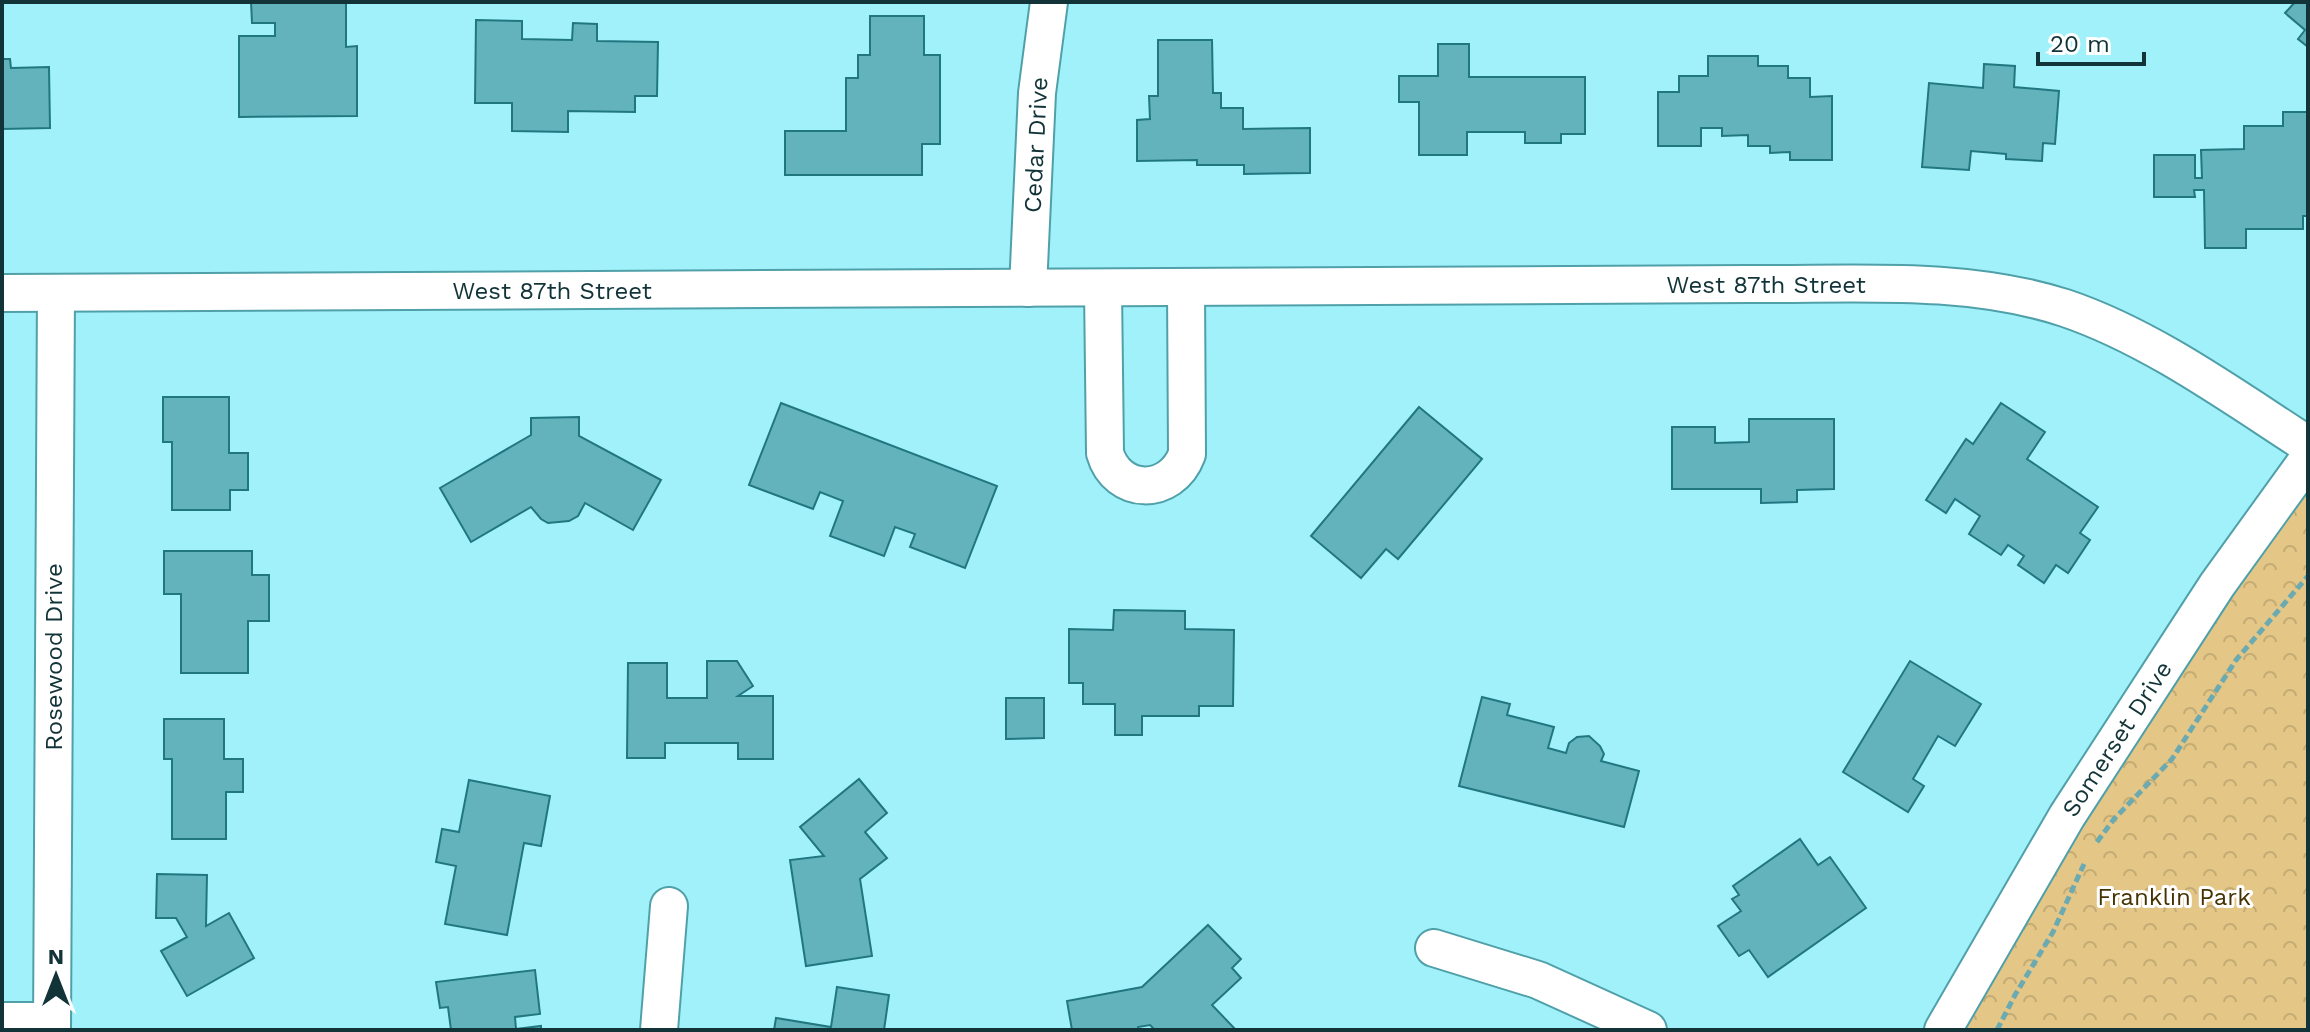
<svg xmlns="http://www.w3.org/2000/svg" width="2310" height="1032" font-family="'Work Sans',sans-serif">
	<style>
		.park { fill: url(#park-crowns) }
		.building { fill: #63b3bd; stroke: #217780; stroke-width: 2 }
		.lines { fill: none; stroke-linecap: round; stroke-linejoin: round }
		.minor-casing { stroke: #50a0a9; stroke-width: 40 }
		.path { stroke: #6baab1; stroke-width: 5; stroke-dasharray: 8 4; stroke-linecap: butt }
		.minor { stroke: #fff; stroke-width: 36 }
		.labels { text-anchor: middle; stroke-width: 6; stroke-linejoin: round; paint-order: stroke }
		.street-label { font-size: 24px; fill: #123438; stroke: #fff }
		.park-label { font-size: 24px; fill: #463304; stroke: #fff }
	</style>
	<defs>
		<pattern id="park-crowns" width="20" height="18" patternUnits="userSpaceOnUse" patternTransform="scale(2)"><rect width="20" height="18" fill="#e4c686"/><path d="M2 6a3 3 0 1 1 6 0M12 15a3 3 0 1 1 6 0" fill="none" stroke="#c3ab74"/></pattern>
	</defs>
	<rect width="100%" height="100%" fill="#a0f1fa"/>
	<!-- park -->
	<path class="park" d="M2308,459V1030H1943Z"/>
	<!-- building -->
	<g class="building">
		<path d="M251,2H346V47L357,46V116L239,117V36H275V23H252Z"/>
		<path d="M2295,2H2308V47L2298,39L2305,30L2285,13Z"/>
		<path d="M870,16H924V55H940V144H922V175H785V131H846V78H858V55H870Z"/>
		<path d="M476,20L522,21V39L572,40L573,23L597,24V41L658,42L657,96H635V112L568,111V132L512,131V103H475Z"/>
		<path d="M1158,40H1212L1213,93H1221V108H1243V129L1310,128V173L1244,174V165H1197V160L1137,161V120L1150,119L1149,96H1158Z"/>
		<path d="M1438,44H1469V77H1585V134H1561V143H1525V132H1467V155H1419V102H1399V76H1438Z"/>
		<path d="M1708,56H1758V66H1788V78H1810V97L1832,96V160H1790V152L1770,153V146H1748V135L1722,136V128H1701V146H1658V92H1679V76H1708Z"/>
		<path d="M2,59H10L11,68L49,67L50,128L2,129Z"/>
		<path d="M1984,64L2015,66L2014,87L2059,91L2055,144L2043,143L2042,161L2006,159V154L1971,151L1969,170L1922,167L1929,83L1983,88Z"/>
		<path d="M2283,112H2308V216H2303V229H2246V248H2205L2204,190H2194L2195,197H2154V155H2195V178H2202L2201,150L2244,149V126H2283Z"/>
		<path d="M163,397H229V453H248V490H230V510H172V442H163Z"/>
		<path d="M781,403L997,486L965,568L910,547L915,534L895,527L884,556L830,536L843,501L820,492L813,509L749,485Z"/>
		<path d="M2001,403L2045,432L2027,459L2098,507L2080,533L2090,540L2068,573L2056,565L2044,583L2018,565L2024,556L2008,545L2001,555L1969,534L1980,516L1955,499L1946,513L1926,500L1966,439L1973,444Z"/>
		<path d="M1419,407L1482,459L1398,559L1386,549L1361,578L1311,536Z"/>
		<path d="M579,417V436L661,480L633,530L585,503L578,516L569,521L548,523L541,519L531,507L471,542L440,488L531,435V418Z"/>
		<path d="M1749,419H1834V489L1797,490V502L1761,503V489H1672V427H1715V443L1749,442Z"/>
		<path d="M164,551H252V575H269V621H248V673H181V594H164Z"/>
		<path d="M1114,610L1185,611V629L1234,630L1233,706H1199V716H1142V735H1115V704H1083V683H1069V629L1113,630Z"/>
		<path d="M707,661H737L753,686L738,696H773V759H738V743H665V758H627L628,663H667V698H707Z"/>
		<path d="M1910,661L1981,704L1955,746L1938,736L1913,779L1924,786L1908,812L1843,772Z"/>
		<path d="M1482,697L1510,704L1507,715L1554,727L1548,748L1566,753L1569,743L1577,737L1589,736L1600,746L1604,754L1601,761L1639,771L1624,827L1459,786Z"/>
		<path d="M1006,698H1044V738L1006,739Z"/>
		<path d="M164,719H224V759H243V792H226V839H172V759H164Z"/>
		<path d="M859,779L887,813L865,832L887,858L860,879L872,956L806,966L790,860L824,856L800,827Z"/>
		<path d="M469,780L550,796L541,846L524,843L507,935L445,924L456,866L436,862L442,829L459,832Z"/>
		<path d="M1800,839L1818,865L1830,857L1866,908L1768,977L1749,950L1739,956L1718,926L1741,911L1732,899L1739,895L1733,886Z"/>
		<path d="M157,874L207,875L206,926L229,913L254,958L187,996L161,951L187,937L176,918H156Z"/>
		<path d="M1208,925L1241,959L1232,968L1241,978L1212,1005L1236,1030H1155L1150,1025L1138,1027V1030H1072L1067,1001L1142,987Z"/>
		<path d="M535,970L540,1014L515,1017L516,1029L541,1026V1030H451L448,1007L440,1008L436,982Z"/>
		<path d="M837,987L889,995L884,1030H774L776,1018L831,1027Z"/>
	</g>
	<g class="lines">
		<defs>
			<g id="minor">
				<path d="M1028,288L1037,93L1049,2"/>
				<path d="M1103,289L1105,453C1117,495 1171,497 1187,454L1186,288"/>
				<path d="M2,293L1746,284C1852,285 1963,275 2065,308C2151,337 2232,396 2308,445"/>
				<path d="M1434,948L1538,980L1648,1030"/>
				<path d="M2,1021H52"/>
				<path d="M52,1030L56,293"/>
				<path d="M659,1030L669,906"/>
				<path d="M1943,1030L2067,816L2217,585L2308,459"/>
			</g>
		</defs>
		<!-- minor casing -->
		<use href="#minor" class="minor-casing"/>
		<!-- path -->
		<g class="path">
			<path d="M2097,842L2114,819L2172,759L2236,660L2308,576"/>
			<path d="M1997,1030L2015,995L2053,932L2084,864"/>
		</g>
		<!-- minor -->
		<use href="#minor" class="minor"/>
	</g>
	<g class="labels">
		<!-- street labels -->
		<g class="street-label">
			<text transform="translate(1036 145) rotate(-87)" y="8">Cedar Drive</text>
			<text x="1766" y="293">West 87th Street</text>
			<text x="552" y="299">West 87th Street</text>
			<text transform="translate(54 657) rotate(-90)" y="8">Rosewood Drive</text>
			<text transform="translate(2117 739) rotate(-57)" y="8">Somerset Drive</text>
		</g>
		<!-- park labels -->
		<g class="park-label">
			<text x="2174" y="905">Franklin Park</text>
		</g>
	</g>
	<!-- border -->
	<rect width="2310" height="1032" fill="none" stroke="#123438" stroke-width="8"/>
	<!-- north arrow -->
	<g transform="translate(56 976)" stroke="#ffffff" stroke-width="6" paint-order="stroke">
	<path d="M0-6L14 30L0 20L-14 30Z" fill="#123438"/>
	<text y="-12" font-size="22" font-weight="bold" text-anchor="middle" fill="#123438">N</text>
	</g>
	<!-- scale -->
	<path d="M2038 52v12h106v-12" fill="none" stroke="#123438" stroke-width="4"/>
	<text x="2050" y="52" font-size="24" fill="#123438" stroke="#ffffff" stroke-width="6" paint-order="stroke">20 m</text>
</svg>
